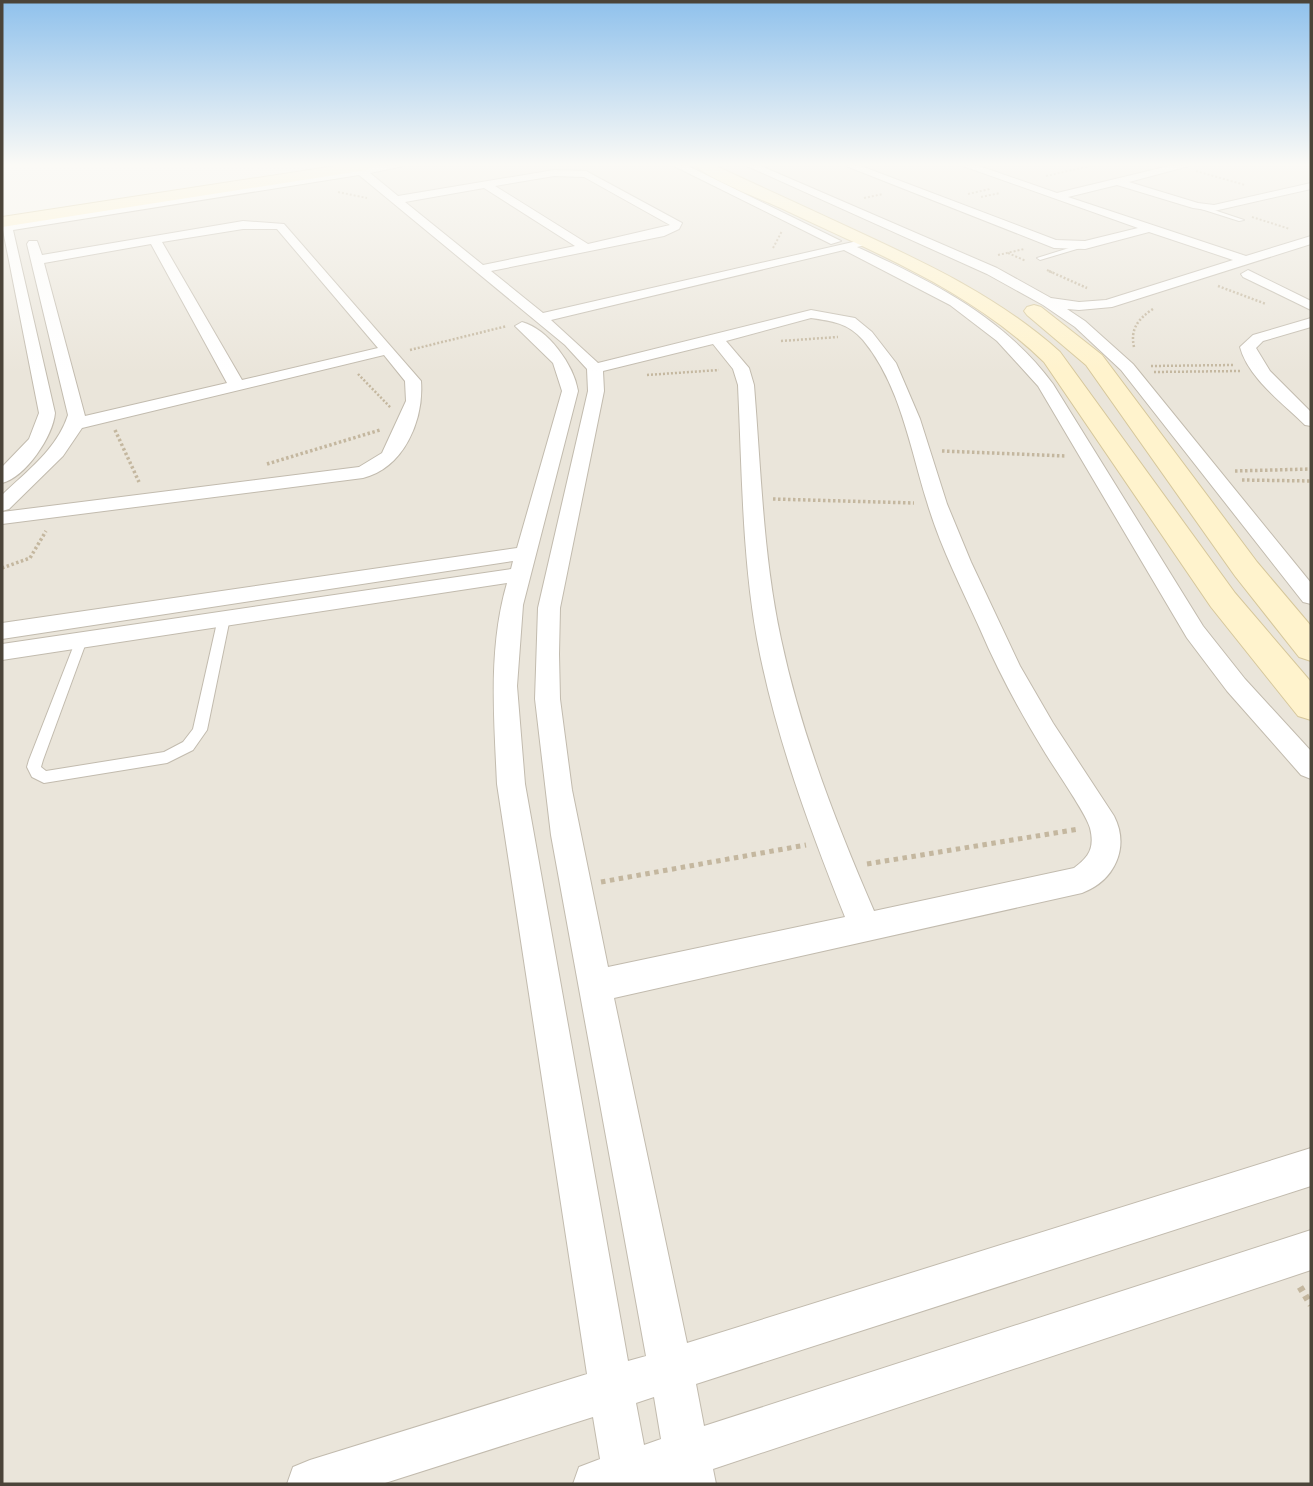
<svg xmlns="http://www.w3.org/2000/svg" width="1313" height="1486" font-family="Overpass,sans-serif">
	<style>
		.residential { fill: #eae5da }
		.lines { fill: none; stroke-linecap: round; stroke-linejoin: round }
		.lane-casing { stroke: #c2bbae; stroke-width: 2 }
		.street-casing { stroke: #c2bbae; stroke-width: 2 }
		.secondary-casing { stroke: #d6c79b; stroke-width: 2 }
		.path-far4 { stroke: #c4b79f; stroke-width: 2; stroke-dasharray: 2 2; stroke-linecap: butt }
		.path-far3 { stroke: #c4b79f; stroke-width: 2.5; stroke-dasharray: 2 2; stroke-linecap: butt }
		.path-far2 { stroke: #c4b79f; stroke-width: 3.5; stroke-dasharray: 2.5 2.5; stroke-linecap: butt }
		.path-far1 { stroke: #c4b79f; stroke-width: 5; stroke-dasharray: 4.5 4.5; stroke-linecap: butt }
		.path { stroke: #c4b79f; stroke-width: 7; stroke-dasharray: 5 5; stroke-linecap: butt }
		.lane { fill: #fff; fill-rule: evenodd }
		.street { fill: #fff; fill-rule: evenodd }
		.secondary { fill: #fff3cd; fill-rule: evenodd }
	</style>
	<rect width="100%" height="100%" fill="#f6f3ec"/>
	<!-- residential -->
	<path class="residential" d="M349,166H1311V1484H2V219Z"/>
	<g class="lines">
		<defs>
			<g id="lane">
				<path d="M1195,205H1199L1244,220L1239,221L1195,207Z"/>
				<path d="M1085,243L1087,246L1040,260L1037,258Z"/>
				<path d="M224,614L230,618L207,730L193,750L167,763L44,783L32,777L27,767L29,760L77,637L81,636L87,640L43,760L41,767L46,771L164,752L183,742L193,729L218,618Z"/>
			</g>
			<g id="street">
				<path d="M353,166H403L370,173L398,196L554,170L586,171L682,223L679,229L664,236L491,271L543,313L866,239V245L857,247C931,281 1004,317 1053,384L1203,626L1245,679L1311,751V779L1301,775L1227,691L1187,638L1038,386L997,341L950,305L844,250L551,320L598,363L811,310L855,318L872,332L896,363L920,419L947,504L971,562L1020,666L1053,723L1114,816C1130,847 1115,881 1082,893L614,998L687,1343L1311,1148V1186L696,1384L704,1426L1311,1230V1270L713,1469L716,1484H573L579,1467L600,1459L593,1417L382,1484H287L293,1467L310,1460L587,1374L497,784C494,717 488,648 507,583L2,660V644L511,569L513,561L2,639V623L517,548L562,391L553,363L515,326L522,322C548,329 574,365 578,391L523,605L517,686L525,784L628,1361L646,1356L551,835L535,699L538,608L588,391L587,369L565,345L359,175L13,230L55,413C53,436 26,477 2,483V467L29,439L39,413L2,225L353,170ZM554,176L584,177L670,225L588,244L495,186ZM484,188L575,246L483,265L405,202ZM811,318C832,321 848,323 863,340C900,384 910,448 927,502C940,546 961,587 980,629C998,671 1020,712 1044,751C1054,768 1086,813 1090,828C1095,848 1089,857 1074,868L874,911C836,823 801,733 781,639C763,556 761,470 754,385L749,368L726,341ZM713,344L733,369L738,385C742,470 742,555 757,639C775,735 809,827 845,917L608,967L572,790L560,699L559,654L560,608L604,391L603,371ZM654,1397L661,1439L644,1445L636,1403Z"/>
				<path d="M674,166H688L841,241L831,244Z"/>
				<path d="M747,166H761L997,268L1051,298L1079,302L1106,300L1233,260L1149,232L1085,249L1054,248L846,166H861L1056,240L1085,241L1138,228L963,166H979L1057,193L1169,166H1189L1129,182L1198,203L1214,205L1311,183V189L1214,211L1193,208L1117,185L1068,197L1246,256L1311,236V244L1112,307L1079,310L1067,309L1085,321L1133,364L1311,583V604L1303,602L1121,370L1075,327L1043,305L987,274Z"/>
				<path d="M243,221L284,224L421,381C424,420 404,468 363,478L2,524V512L359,467L382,453L406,401L405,381L384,355L82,428L63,456L9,509L2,511V495C27,471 57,449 68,415L27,244L29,241H37L42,255ZM243,229H277L378,348L242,380L162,242ZM151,244L227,383L85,416L44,263Z"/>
				<path d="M1248,270L1311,301V310L1243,277L1241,274Z"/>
				<path d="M1311,318V327L1263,341L1256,348L1270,371L1311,412V426L1305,425C1283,403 1248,378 1240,347L1253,335Z"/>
			</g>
			<g id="secondary">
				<path d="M335,166H374L367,170L2,227V217Z"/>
				<path d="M696,166H716C765,189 814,211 863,234C934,267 1001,299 1060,352L1235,593L1311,682V720L1298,716L1211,607L1044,362C971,291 878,254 787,211C766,201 710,180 696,166Z"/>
				<path d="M1034,305L1041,307L1102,355L1257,562L1311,626V661L1299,657L1235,576L1086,365L1027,315L1024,311L1027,307Z"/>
			</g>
		</defs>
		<!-- lane casing -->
		<use href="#lane" class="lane-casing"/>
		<!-- street casing -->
		<use href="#street" class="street-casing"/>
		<!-- secondary casing -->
		<use href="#secondary" class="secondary-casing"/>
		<!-- path-far4 -->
		<g class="path-far4">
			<path d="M1196,171L1245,185"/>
			<path d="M1046,176L1090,166"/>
			<path d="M338,192L367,198"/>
			<path d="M968,194L990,189"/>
			<path d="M981,197L1000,193"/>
			<path d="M864,198L883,194"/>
			<path d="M1252,217L1290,229"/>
			<path d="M773,248L782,231"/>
			<path d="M1008,253L1026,261"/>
			<path d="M998,255L1024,249"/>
			<path d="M1047,270L1053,273"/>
		</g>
		<!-- path-far3 -->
		<g class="path-far3">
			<path d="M1049,271L1087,288"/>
			<path d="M1218,286L1266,304"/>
			<path d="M781,341L838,337"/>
			<path d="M1134,347C1130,329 1138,319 1153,309"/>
			<path d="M410,350L507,326"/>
			<path d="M1151,366L1234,365"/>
			<path d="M1154,372L1240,371"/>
			<path d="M358,374L391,408"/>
			<path d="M647,375L719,370"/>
		</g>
		<!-- path-far2 -->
		<g class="path-far2">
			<path d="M115,430L139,482"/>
			<path d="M942,451L1066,456"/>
			<path d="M267,464L380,430"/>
			<path d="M1235,471L1311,469"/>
			<path d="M1242,480L1311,481"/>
			<path d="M773,499L914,503"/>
			<path d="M2,568L30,558L46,531"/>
		</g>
		<!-- path-far1 -->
		<g class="path-far1">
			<path d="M867,864L1079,829"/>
			<path d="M601,882L806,845"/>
		</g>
		<!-- path -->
		<path class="path" d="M1300,1287L1311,1305"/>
		<!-- lane -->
		<use href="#lane" class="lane"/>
		<!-- street -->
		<use href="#street" class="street"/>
		<!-- secondary -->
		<use href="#secondary" class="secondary"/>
	</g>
	<!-- sky -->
	<linearGradient id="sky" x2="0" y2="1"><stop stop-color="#8fc1ec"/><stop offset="0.44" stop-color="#fbfaf6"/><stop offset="1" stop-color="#fbfaf6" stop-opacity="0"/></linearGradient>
	<rect width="1313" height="374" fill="url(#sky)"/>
	<!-- border -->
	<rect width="1313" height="1486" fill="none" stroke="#4b4439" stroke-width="7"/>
</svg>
